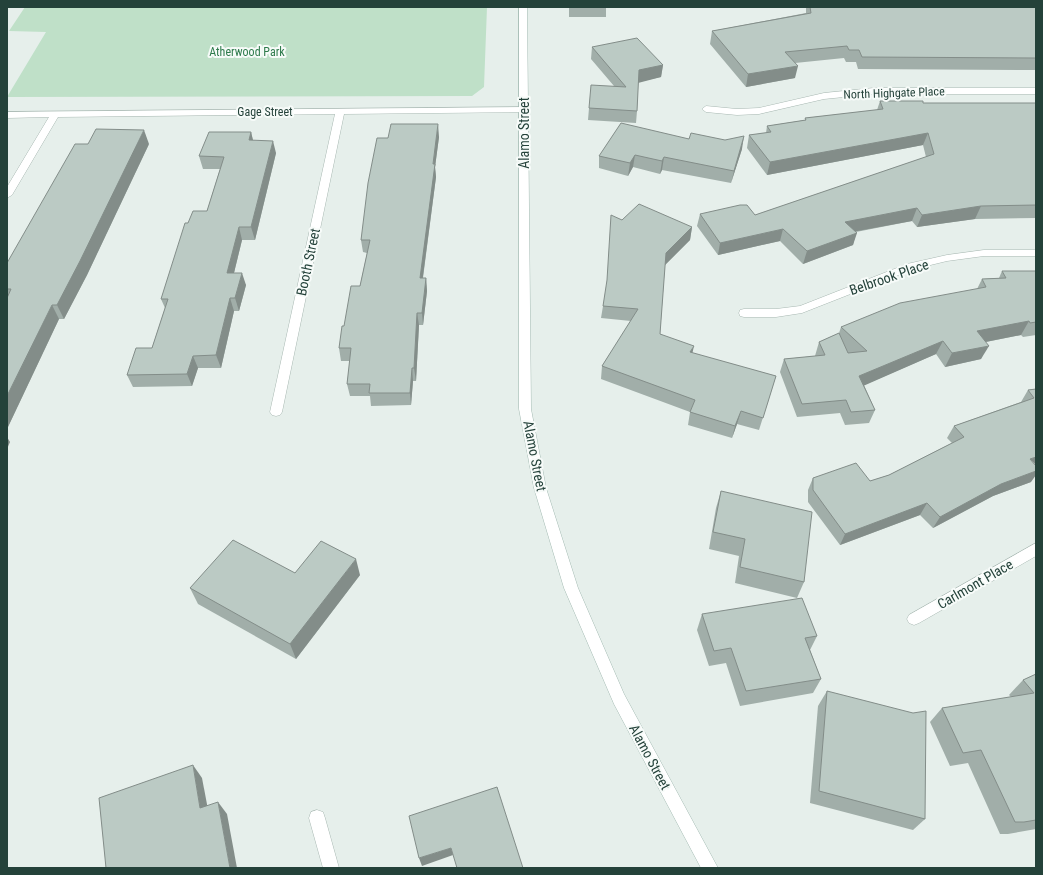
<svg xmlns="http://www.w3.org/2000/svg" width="1043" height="875" font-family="'Roboto Condensed',sans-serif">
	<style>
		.green { fill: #bfe0c8 }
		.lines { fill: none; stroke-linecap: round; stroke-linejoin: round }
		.street-casing { stroke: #a8b8b2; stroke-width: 1 }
		.secondary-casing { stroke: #a4bbb3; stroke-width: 1 }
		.street { fill: #fff; fill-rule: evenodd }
		.secondary { fill: #fff; fill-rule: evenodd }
		.wall { fill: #a1aea9 }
		.shaded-wall { fill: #838d89 }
		.building { fill: #bbcac4; stroke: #838d89 }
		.labels { text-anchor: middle; stroke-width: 4; stroke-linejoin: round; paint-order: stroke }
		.far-park-label { font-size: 12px; fill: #2d7a4b; stroke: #f7fbf9 }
		.far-street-label { font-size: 12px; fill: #24423a; stroke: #f7fbf9 }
		.street-label { font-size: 14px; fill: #24423a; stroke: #f7fbf9 }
	</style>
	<rect width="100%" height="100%" fill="#e6efeb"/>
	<!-- green -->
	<path class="green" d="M25,7H487L484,87L472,96L7,97L46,32L9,31Z"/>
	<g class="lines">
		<defs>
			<g id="street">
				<path d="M874,88H1036V94H874L824,99L759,114L737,115L706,112L702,109L706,106L737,109L759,108L824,93Z"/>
				<path d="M524,107L528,110L527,112L344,114L282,412L280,415L276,416L272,415L270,412L335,114L58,117L12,195L7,198V187L49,117L7,118V112Z"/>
				<path d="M984,250H1036V256H984L947,261L914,269L802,313L776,317H744L740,316L739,313L740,310L744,309H776L800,306L907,264L947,255Z"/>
				<path d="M1036,543V556L919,623L914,625L909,623L907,619L909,615Z"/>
				<path d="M317,810L323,812L325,818L339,868H323L309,818L311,812Z"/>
			</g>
			<path id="secondary" d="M519,7H527L531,409L546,488L578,588L624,694L718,868H701L614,704L564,588L534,488L519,409Z"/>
		</defs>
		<!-- street casing -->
		<use href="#street" class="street-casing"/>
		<!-- secondary casing -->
		<use href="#secondary" class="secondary-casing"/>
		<!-- street -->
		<use href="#street" class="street"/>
		<!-- secondary -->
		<use href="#secondary" class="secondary"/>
	</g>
	<!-- wall -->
	<g class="wall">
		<rect x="569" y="7" width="37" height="10"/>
		<path d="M806,7H1036V70L858,69L856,62H846L844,58L795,63V78L746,87L710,44L712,31L806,13Z"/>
		<path d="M592,47L663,65L661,77L638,82L637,111L636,123L588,120L589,108L614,86L591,59Z"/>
		<path d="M880,101L923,103H1036V218L975,219L917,227L912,221L856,232L853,245L803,264L780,241L718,255L697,226L700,214L755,215L926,157L923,145L767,175L747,148L749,135L766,133L767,126L805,120V118L877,110Z"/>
		<path d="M251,132L253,140L276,153L255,240H242L234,273L246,285L239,311H234L221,368H198L192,386L133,387L127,375L152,348L165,308L161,299L188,223L207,211L220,169H203L199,156Z"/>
		<path d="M439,137L435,167L436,177L423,278H426L427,291L423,325H419L416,381H413L411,405L371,406L370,396H350L347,384L350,361H341L339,348L344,326L360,286L367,253L363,252L361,240L388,138Z"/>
		<path d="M689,139L742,149L731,183L662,170L660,174L633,167L628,176L599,168V156Z"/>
		<path d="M149,144L87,275L64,319H59L7,429V263Z"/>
		<path d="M622,220L692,227L690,240L665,265L660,334L692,353L776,376L759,430L737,424L732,438L688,425L690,412L601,379L602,366L631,321L601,318L603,306Z"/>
		<path d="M1002,271H1036V335L1023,337L1021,335L986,342L981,359L945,367L936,354L864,385L875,410L869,423L845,425L840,413L797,417L780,372L784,359L815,356L819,342L839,333L841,327L977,289L982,279L999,278Z"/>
		<path d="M1036,389L1031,482L993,496L933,528L920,515L840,545L808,502V490L813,478L870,481L889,475L952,443L947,438L954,426L1021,402L1028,390Z"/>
		<path d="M721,491L804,582L797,598L735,583L739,556L709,549L716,508Z"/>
		<path d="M295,573L360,575L296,659L198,604L190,588Z"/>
		<path d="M702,614L817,636L810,650L821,679L813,693L740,706L726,663L709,666L697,630Z"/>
		<path d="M1036,674V829L1008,834H1000L968,763L950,766L930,722L942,708L1011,697L1009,695L1023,680Z"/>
		<path d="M827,691L925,819L913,830L810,803L818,706Z"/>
	</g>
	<!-- shaded-wall -->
	<g class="shaded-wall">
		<path d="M663,65L661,77L638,83L639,70Z"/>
		<path d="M798,66L795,78L746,87L748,74Z"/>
		<path d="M438,124L439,137L435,167L436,177L421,291L420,278Z"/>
		<path d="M144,130L149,144L87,275L64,319L57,305Z"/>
		<path d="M251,132L254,145L249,140Z"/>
		<path d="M928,133L923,145L767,175L770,162Z"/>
		<path d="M744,136L742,149L731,183L734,171Z"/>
		<path d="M273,141L276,153L255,240L251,227Z"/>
		<path d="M635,155L633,167L628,176L630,163Z"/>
		<path d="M664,157L662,170L660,174L662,161Z"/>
		<path d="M981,206L975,219L917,227L922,215Z"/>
		<path d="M917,208L912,221L841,234L845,222Z"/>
		<path d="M239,227L242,240L231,285L227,273Z"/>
		<path d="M692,227L690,240L664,266L666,253Z"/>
		<path d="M783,229L780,241L718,255L720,243Z"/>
		<path d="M857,233L853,245L803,264L807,251Z"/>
		<path d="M242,273L246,285L239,311L235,298Z"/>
		<path d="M426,278L427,291L423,325L422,313Z"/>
		<path d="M230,298L234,311L221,368L216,355Z"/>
		<path d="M52,305L59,319L7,429V396Z"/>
		<path d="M417,313L419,325L416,381L414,368Z"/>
		<path d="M1029,321L1021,335L970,345L977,331Z"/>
		<path d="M943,341L936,354L854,390L859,376Z"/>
		<path d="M694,346L691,359L690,352Z"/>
		<path d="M989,346L981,359L945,367L952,353Z"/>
		<path d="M193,356L198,368L192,386L187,374Z"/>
		<path d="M412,368L413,381L411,405L410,393Z"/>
		<path d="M741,411L737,424L732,438L735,426Z"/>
		<path d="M7,437L10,442L7,449Z"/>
		<path d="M1036,457V465L1030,459Z"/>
		<path d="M1036,471V475L1031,482L993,496L933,528L940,517L1001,484Z"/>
		<path d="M927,503L920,515L840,545L845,534Z"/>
		<path d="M356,559L360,575L296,659L290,644Z"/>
		<path d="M193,765L202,778L210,820L200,808Z"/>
		<path d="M218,802L227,814L237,868H230Z"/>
		<path d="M451,848L453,855L422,866L419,858Z"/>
	</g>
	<!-- building -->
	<g class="building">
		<path d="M810,7H1036V58L862,57L859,50H849L847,46L785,52L798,66L748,74L712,31L811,13Z"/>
		<path d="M637,38L663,65L639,70L637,111L589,108L591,85L626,87L592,47Z"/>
		<path d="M880,101H923V103H1036V205L981,206L922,215L917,208L845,222L857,233L807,251L783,229L720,243L700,214L740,205H747L755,215L934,154L928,133L770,162L749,135L771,132L767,126L806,120L805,118L883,109Z"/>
		<path d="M621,123L689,139L691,133L725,140L744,136L734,171L664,157L662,161L635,155L630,163L599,156Z"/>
		<path d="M391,124H438L433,164H435L420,278H426L422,313H417L414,368H412L410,393H369L370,384H347L351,348H339L342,326H344L351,286H360L370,240H361L368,183L377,138H388Z"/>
		<path d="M96,129L144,130L80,261L57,305H52L7,396V298L11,289H7V263L75,144H88Z"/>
		<path d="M209,132H251L249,140L273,141L251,227H239L227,273H242L235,298H230L216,355L193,356L187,374L127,375L136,348H152L168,299H161L185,223H188L193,211H207L224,157L199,156Z"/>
		<path d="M639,204L692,227L666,253L660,334L694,346L690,352L776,376L763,418L741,411L735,426L690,412L695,400L602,366L638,309L603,306L607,280L611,215L622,220Z"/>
		<path d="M1002,271H1036V322L1030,323L1029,321L977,331L989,346L952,353L943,341L859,376L875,410L851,412L846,400L802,404L784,359L825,355L819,342L839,333L848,353L867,351L841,327L900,303L986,287L982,279L1006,278Z"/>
		<path d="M1036,389V457L1030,459L1036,466V471L1001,484L940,517L927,503L845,534L813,490V478L856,463L870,481L889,475L964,437L954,426L1034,398L1028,390Z"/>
		<path d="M721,491L812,512L804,582L740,567L745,539L713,532Z"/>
		<path d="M233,540L295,573L321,541L356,559L290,644L190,588Z"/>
		<path d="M802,598L817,636L805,638L821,679L746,691L731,648L714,651L702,614Z"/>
		<path d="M1036,674V820L1024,822H1015L981,750L963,753L942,708L1034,693L1023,680Z"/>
		<path d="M827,691L913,713L926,711L925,819L819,791Z"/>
		<path d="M193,765L200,808L218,802L230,868H106L99,798Z"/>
		<path d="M497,787L523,868H457L451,848L419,858L409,816Z"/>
	</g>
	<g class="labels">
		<!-- far-park labels -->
		<g class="far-park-label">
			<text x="247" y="56">Atherwood Park</text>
		</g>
		<!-- far-street labels -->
		<g class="far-street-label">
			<text transform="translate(894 93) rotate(-2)" y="4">North Highgate Place</text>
			<text x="265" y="116">Gage Street</text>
		</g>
		<!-- street labels -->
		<g class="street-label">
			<text transform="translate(524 133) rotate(-90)" y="5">Alamo Street</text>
			<text transform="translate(308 262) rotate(-78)" y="5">Booth Street</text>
			<text transform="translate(889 277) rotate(-19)" y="5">Belbrook Place</text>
			<text transform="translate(535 456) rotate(79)" y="5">Alamo Street</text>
			<text transform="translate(975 584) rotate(-30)" y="5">Carlmont Place</text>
			<text transform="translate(650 757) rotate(62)" y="5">Alamo Street</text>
		</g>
	</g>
	<!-- border -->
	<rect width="1043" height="875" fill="none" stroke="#24423a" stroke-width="16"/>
</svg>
